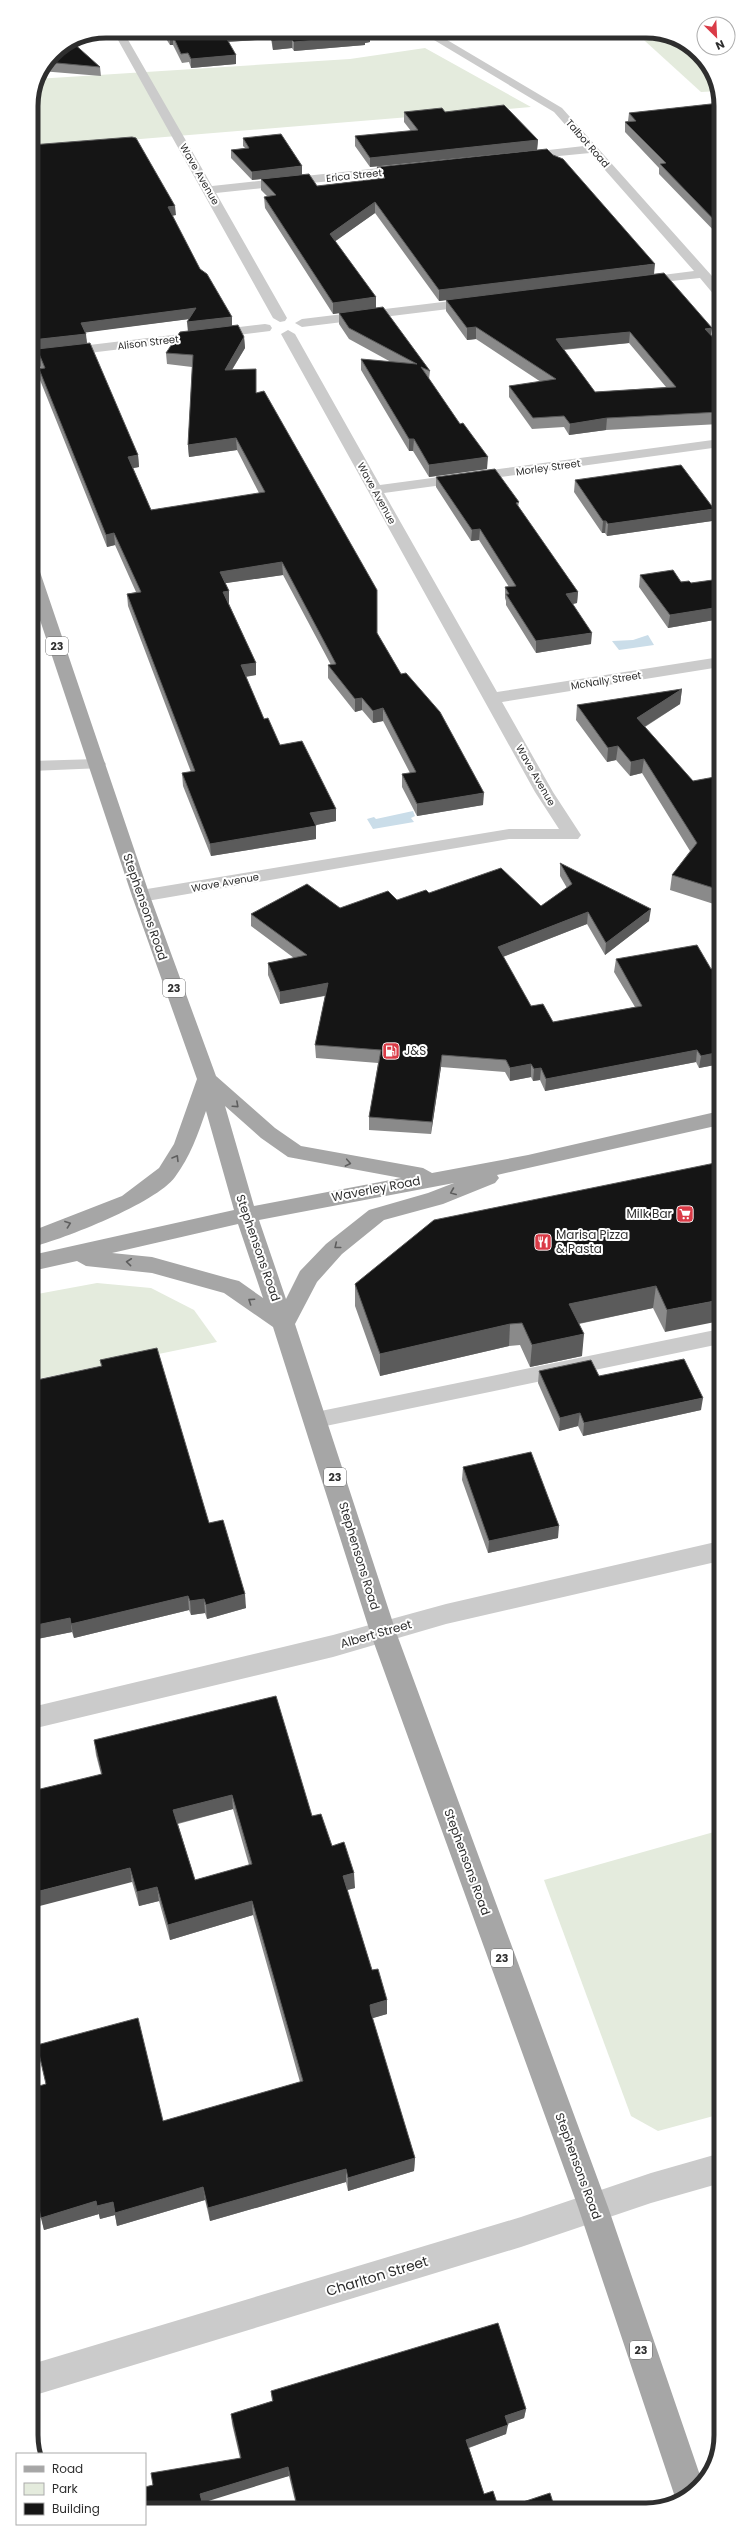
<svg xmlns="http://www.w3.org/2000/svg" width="752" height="2541" font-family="Poppins,sans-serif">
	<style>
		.green { fill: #e4ebdd }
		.water { fill: #cadde9 }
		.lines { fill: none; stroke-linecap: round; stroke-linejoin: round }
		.service { fill: #cbcbcb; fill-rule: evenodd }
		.minor { fill: #cbcbcb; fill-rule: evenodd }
		.primary { fill: #a6a6a6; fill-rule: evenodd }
		.wall { fill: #8a8a8a; fill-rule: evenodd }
		.shaded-wall { fill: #5b5b5b }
		.building { fill: #151515; stroke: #5b5b5b; fill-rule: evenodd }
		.oneway { stroke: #5e5e5e }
		.labels { text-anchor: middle; stroke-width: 4; stroke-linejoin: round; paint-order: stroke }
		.far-street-label { font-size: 10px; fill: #2e2e2e; stroke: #fff }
		.shield { fill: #fff; stroke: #6d6d6d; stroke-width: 1 }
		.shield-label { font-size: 11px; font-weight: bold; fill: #2e2e2e }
		.street-label { font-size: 12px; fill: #2e2e2e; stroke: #fff }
		.poi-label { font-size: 12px; fill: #2e2e2e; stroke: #fff; text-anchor: start }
		.near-street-label { font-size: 14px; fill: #2e2e2e; stroke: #fff }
		.rim { fill: none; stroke: #2e2e2e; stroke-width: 5 }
	</style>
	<rect width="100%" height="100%" fill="#fff"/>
	<!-- green -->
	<g class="green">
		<path d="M634,31H652L696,50L719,91L701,92Z"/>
		<path d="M425,48L531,107L31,148V105L36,79L350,59Z"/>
		<path d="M97,1283L151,1288L194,1310L217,1342L32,1380V1295Z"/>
		<path d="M721,1830V2114L658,2131L631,2116L544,1880Z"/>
	</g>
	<!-- water -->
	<g class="water">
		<path d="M648,635L654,645L619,650L612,641L633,640Z"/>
		<path d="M413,811L415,816L411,818L414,822L373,829L367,819L374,817L376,819Z"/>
	</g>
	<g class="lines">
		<!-- service -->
		<path class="service" d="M720,1329V1344L316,1428L308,1426L305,1420L308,1414L316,1412Z"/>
		<!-- minor -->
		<g class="minor">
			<path d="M113,31H123L212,186L407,165L413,169L407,173L216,193L287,318L285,321L280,322L273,318Z"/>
			<path d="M419,31H432L562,108L720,285V297L715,296L700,278L634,285L633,282L639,278L694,271L590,153L518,160L516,157L522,153L584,146L554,112Z"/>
			<path d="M476,298L483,302L481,305L302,327L295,323L302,319Z"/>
			<path d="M265,324L270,325L272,328L270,331L31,360V352Z"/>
			<path d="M288,330L295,334L380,485L720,439V447L384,493L497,692L720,657V667L502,702L553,792L581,835L578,839H509L141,902L134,900L132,896L134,892L141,890L509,829H559L535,792L281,334Z"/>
			<path d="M97,759L103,760L106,764L103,768L31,771V761Z"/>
			<path d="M720,1541V1561L446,1624L333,1657L32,1729V1707L333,1635L446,1604Z"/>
			<path d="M721,2153V2183L651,2203L521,2247L32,2396V2364L521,2217L651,2173Z"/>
		</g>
		<!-- primary -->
		<path class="primary" d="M31,564L39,569L150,896L216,1076L275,1128L301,1146L423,1168L432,1173L528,1155L720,1111V1125L497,1175L499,1178L495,1183L443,1204L384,1220L342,1254L317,1282L295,1324L396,1632L608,2207L703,2484L676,2500L578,2207L370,1632L273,1327L224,1293L152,1273L86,1266L77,1261L32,1271V1255L234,1210L206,1111C198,1134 190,1157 175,1177C156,1203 64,1239 32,1247V1231L122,1196L159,1168L174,1144L197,1079L132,896L31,593ZM225,1106L261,1138L288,1157L401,1178L254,1206ZM454,1183L428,1193L369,1210L326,1244L300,1271L286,1299L259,1220ZM238,1224L263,1298L239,1281L231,1279L152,1257L112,1253Z"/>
	</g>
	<!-- wall -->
	<g class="wall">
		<path d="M161,31H369L370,42L365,43V45L294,51L292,48L273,50L271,39L229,42L236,64L191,68L189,62L182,63L173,45H170Z"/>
		<path d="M492,31H551L495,36Z"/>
		<path d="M53,53L100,67L101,76L41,71Z"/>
		<path d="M720,103V237L659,174V168L625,132V122L628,121L629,113Z"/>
		<path d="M404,112H445L538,140L537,150L370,167L355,146V136L411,131L404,122Z"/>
		<path d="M243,138L302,175L252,180L231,158V150L245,148L243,146Z"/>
		<path d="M31,145L176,215L172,216L200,269L232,326L244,337L245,348L232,370L256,369V393L377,633L401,674L483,805L417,816L402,787V774L410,773L383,721L373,723L362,710L355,712L328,678V665H331L283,575L225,583L229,591V604L256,663V675L246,677L264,719L280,745L336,821L316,825V839L211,856L183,786L182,773L191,772L128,606L127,594L136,592L115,545L107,547L40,380L39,369L41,368L38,361L37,350H33L31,346ZM189,319L188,331L166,353L167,364L192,367L188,445L189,457L237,450L259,493L151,510L133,468L139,467L138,455L87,343L85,332Z"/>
		<path d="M377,167L654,274L720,345V424L606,430L569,435L564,427L532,429L509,397V386L541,382L476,339L467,340L446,311V300L439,301L375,213L335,241L376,308L430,371L429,379L487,469L429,477L413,451H409L361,370V359L391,362L349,339L339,324V313L333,314L265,208L264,197H268L261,190V179L317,186L378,179L377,177ZM629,343L666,387L595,392L564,350Z"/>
		<path d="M436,477L519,502L518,507L578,592L577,603L573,604L591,644L536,653L506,605V601L505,598V587H509L479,540L471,541L436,487Z"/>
		<path d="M575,480L712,521L607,536L605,533H602L574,492Z"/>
		<path d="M640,575L691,583L720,579V619L668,628L639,587Z"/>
		<path d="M682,689L680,704L645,727L693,781L720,776V906L670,890L672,875L690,851L642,773L630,776L616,760L607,762L576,720L577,705Z"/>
		<path d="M560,863L649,921L605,955L587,924L503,957L531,1006L553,1022L635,1007L614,972L616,959L711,969L720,967V1064L699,1068L696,1062L545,1091L540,1080L533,1081L531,1077L510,1081L505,1072L441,1067L431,1134L369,1130V1117L378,1063L316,1058L315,1045L325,996L280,1004L268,975V963L294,958L251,926V914L340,908L397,900L429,893L541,906L567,888L560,876Z"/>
		<path d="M720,1162L665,1332L653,1308L579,1324L582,1356L530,1367L520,1345L509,1346L380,1376L355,1306V1284Z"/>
		<path d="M100,1360L209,1523L246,1608L207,1619L205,1613L191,1615L189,1610L74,1638L72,1632L32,1640L101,1366Z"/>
		<path d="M539,1371L599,1376L701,1410L583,1436L578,1426L559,1431L538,1383Z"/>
		<path d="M463,1467L558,1538L488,1553L462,1480Z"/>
		<path d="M94,1740L312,1816L332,1846L355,1888L347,1890L372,1970L387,2000V2014L372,2018L415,2158L414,2171L348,2191L346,2182L210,2221L205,2200L117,2226L115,2215L100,2219L99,2214L44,2230L40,2212L32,2215V2088L163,2121L300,2082L253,1915L170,1940L159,1901L139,1906L101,1774L96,1755ZM233,1809L249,1865L195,1880L178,1824Z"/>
		<path d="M271,2391L526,2409L524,2418L507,2424L506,2434L469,2448L484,2494L499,2509H297L289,2476L145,2510L240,2458L232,2424L231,2414L272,2401Z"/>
	</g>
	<!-- shaded-wall -->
	<g class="shaded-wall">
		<path d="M259,31H271V39L224,42V34Z"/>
		<path d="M496,31H551L495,36Z"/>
		<path d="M370,33V42L365,43V45L294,51V42Z"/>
		<rect x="170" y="36" width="3" height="9"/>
		<path d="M292,40V48L273,50L272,41Z"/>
		<path d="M236,55V64L191,68V59Z"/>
		<path d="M538,140L537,150L370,167V158Z"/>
		<path d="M302,166V175L252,180V172Z"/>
		<path d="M375,202V213L330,245V234Z"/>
		<path d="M175,206L176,215L168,216V207Z"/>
		<path d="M655,264L654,274L439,301V290Z"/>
		<path d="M376,297V308L333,314V303Z"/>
		<path d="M196,308L197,318L82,333L81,323Z"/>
		<path d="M232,317V326L188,332L187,322Z"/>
		<path d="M476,327V339L467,340V328Z"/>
		<path d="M712,328L710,339L705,329Z"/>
		<path d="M630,332L629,343L556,350V339Z"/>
		<path d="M86,334L87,344L33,350L32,340Z"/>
		<path d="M244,337L245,348L225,381V370Z"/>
		<path d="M607,418L606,430L569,435L570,424Z"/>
		<path d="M236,438L237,450L189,457L188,445Z"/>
		<path d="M409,439H414L413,451H409Z"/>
		<path d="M138,455L139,467L128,469V457Z"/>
		<path d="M488,457L487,469L429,477V465Z"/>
		<path d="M714,509L712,521L607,536L608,524Z"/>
		<path d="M603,521H606L605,533H602Z"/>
		<path d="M480,529L479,540L471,541L472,530Z"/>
		<path d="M114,533L115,545L107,547L106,535Z"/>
		<path d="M282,562L283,575L220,584V572Z"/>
		<path d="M229,591V603L224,604L223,592Z"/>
		<path d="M578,592L577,603L566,605V594Z"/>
		<path d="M720,607V619L668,628L670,615Z"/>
		<path d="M592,633L591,644L536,653V641Z"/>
		<path d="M256,663V675L242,677L241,665Z"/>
		<path d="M682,689L680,704L636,732L637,718Z"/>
		<path d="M362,698V710L355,712V699Z"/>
		<path d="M383,708V721L373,723V711Z"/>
		<path d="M618,746L616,760L607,762L608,748Z"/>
		<path d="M644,759L642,773L630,776L631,762Z"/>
		<path d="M484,793L483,805L417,816V804Z"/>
		<path d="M336,809V821L311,826L310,813Z"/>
		<path d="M316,826V839L211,856L210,844Z"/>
		<path d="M651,909L649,921L605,955L606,943Z"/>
		<path d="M588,912L587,924L497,959L498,947Z"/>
		<path d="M328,983V995L280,1004V992Z"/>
		<path d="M697,1050L696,1062L545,1091L546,1079Z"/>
		<path d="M720,1052V1064L699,1068L701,1056Z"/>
		<path d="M442,1055L441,1067L431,1134L432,1122Z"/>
		<path d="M531,1064V1077L510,1081V1068Z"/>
		<path d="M541,1068L540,1080L533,1081L534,1069Z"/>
		<path d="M720,1271V1292L715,1272Z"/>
		<path d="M656,1286L653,1308L567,1326L569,1304Z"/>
		<path d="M720,1300V1321L665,1332L667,1310Z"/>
		<path d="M510,1324L509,1346L380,1376V1354Z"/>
		<path d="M584,1334L582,1356L530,1367L532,1345Z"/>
		<path d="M703,1398L701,1410L583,1436L584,1423Z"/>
		<path d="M580,1413L578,1426L559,1431L560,1418Z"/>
		<path d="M559,1526L558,1538L488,1553L489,1541Z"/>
		<path d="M245,1594L246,1608L207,1619L206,1605Z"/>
		<path d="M188,1596L189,1610L74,1638L71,1624Z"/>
		<path d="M204,1599L205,1613L191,1615L190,1601Z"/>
		<path d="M70,1618L72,1632L32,1640V1626Z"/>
		<path d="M232,1795L233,1809L175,1824L173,1810Z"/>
		<path d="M130,1868L132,1882L32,1908V1893Z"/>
		<path d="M354,1873L355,1888L343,1891V1876Z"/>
		<path d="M157,1887L159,1901L139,1906L137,1892Z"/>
		<path d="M252,1901L253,1915L170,1940L168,1925Z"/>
		<path d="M387,2000V2014L370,2019V2005Z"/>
		<path d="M415,2158L414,2171L348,2191V2178Z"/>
		<path d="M346,2169V2182L210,2221L208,2208Z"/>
		<path d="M203,2187L205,2200L117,2226L115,2215L100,2219L97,2206L113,2202Z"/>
		<path d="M37,2199L40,2212L32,2215V2201Z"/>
		<path d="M96,2201L99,2214L44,2230L41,2218Z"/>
		<path d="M526,2409L524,2418L504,2425L505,2416Z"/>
		<path d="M508,2425L506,2434L465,2449L466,2440Z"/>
		<path d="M288,2467L289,2476L202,2503L200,2494Z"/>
	</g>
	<!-- building -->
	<g class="building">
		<path d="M166,31H259L224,34L236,55L191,59L188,53L181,54L173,36H170Z"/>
		<path d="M271,31H369L370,33L363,34L365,36L294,42L292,40L272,41Z"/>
		<path d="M71,41L100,67L46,62L53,53Z"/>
		<path d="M720,103V226L660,164L666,163L625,122L636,121L629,113Z"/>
		<path d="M504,105L538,140L370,158L355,136L418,130L404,112L442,108L445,112Z"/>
		<path d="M281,134L302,166L252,172L231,150L249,148L243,138Z"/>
		<path d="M132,137L136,138L175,206L168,207L200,269L207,274L232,317L187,322L196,308L81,323L86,334L32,340L31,338V145Z"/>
		<path d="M547,149L553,155L563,159L655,264L439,290L375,202L330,234L376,297L333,303L264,197L276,195L261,179L309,174L317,186L385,178L377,167Z"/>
		<path d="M664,273L712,328L705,329L720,345V412L607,418L570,424L564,416L533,418L509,386L556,379L476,327L467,328L446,300ZM630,332L676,387L595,392L556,339Z"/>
		<path d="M383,307L430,371L421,367L460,424L463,423L488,457L429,465L414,439H409L361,359L417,364L349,328L339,313Z"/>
		<path d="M238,325L244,337L225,370L256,369V393L264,391L377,590V633L401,674L406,673L440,712L484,793L417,804L402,774L416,772L383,708L373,711L362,698L355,699L328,665L336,664L282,562L220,572L229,591L223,592L256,663L241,665L264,719L268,718L280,745L302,741L336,809L310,813L316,826L210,844L182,773L195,771L127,594L141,592L114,533L106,535L39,369L45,368L37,349L90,343L138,455L128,457L151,510L265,492L236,438L188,445L193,355L166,353L180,332Z"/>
		<path d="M681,465L714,509L608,524L606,521H603L575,480Z"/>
		<path d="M495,469L519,502L516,503L578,592L566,594L592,633L536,641L506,594H509L505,587L516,586L480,529L472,530L436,477Z"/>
		<path d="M673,570L681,582L689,581L691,583L720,579V607L670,615L640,575Z"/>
		<path d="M682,689L637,718L693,781L720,776V890L672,875L697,843L644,759L631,762L618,746L608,748L577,705Z"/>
		<path d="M560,863L651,909L606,943L588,912L498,947L531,1006L543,1004L553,1022L642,1006L616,959L697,945L711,969L720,967V1052L701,1056L697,1050L546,1079L541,1068L534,1069L531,1064L510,1068L506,1060L442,1055L432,1122L369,1117L381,1050L315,1045L328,983L280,992L268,963L307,955L251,914L307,884L340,908L388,891L397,900L426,890L429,893L501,868L541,906L572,884Z"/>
		<path d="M720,1162V1271L715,1272L720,1282V1300L667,1310L656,1286L569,1304L584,1334L532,1345L522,1323L510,1324L380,1354L355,1284L434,1220Z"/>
		<path d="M157,1348L209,1523L223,1520L245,1594L206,1605L204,1599L190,1601L188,1596L71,1624L70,1618L32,1626V1381L102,1366L100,1360Z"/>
		<path d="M684,1359L703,1398L584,1423L580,1413L560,1418L539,1371L591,1360L599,1376Z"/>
		<path d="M531,1452L559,1526L489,1541L463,1467Z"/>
		<path d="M276,1696L312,1816L321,1814L332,1846L344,1842L354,1873L343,1876L372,1970L378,1969L387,2000L370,2005L371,2013L415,2158L348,2178L346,2169L208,2208L203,2187L115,2213L113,2202L97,2206L96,2201L41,2218L37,2199L32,2201V2088L46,2084L37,2045L138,2018L163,2121L303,2081L252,1901L168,1925L157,1887L137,1892L130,1868L32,1893V1791L102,1774L94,1740ZM232,1795L252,1864L195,1880L173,1810Z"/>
		<path d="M498,2323L526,2409L505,2416L508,2425L466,2440L484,2494L493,2491L499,2509H298L288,2467L200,2494L204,2510H145V2487L153,2485L151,2473L241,2458L231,2414L273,2401L271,2391Z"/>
		<path d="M550,2493L555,2509H502Z"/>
	</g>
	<!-- one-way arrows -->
	<defs><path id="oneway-chevron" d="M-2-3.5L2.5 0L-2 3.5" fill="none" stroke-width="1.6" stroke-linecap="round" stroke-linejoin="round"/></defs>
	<g class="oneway">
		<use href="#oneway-chevron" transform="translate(236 1105) rotate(42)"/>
		<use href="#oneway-chevron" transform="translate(176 1158) rotate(-59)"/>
		<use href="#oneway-chevron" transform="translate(348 1163) rotate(11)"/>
		<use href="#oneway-chevron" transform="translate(453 1192) rotate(158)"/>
		<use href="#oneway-chevron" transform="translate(68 1224) rotate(-20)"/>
		<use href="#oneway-chevron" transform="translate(337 1246) rotate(141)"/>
		<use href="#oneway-chevron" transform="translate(129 1262) rotate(-174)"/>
		<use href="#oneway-chevron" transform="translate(251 1301) rotate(-146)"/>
	</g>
	<!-- icons -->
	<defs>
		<symbol id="fuel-square" viewBox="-11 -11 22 22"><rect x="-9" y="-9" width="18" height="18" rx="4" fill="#da3b47" stroke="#fff"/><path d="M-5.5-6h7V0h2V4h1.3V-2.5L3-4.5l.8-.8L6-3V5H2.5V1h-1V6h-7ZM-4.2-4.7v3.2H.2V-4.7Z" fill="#fff"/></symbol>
		<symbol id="supermarket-square" viewBox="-11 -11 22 22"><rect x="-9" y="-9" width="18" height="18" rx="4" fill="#da3b47" stroke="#fff"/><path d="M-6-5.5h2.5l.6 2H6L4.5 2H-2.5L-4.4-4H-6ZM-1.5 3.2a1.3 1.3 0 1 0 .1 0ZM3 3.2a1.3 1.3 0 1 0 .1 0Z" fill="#fff"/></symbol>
		<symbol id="restaurant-square" viewBox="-11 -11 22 22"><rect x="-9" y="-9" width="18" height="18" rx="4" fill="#da3b47" stroke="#fff"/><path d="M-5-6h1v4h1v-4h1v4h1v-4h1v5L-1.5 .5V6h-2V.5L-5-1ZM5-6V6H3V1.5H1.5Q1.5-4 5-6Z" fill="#fff"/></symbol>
	</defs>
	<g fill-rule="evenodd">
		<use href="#fuel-square" x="381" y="1041" width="20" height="20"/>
		<use href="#supermarket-square" x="675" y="1204" width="20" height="20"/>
		<use href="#restaurant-square" x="533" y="1232" width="20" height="20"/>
	</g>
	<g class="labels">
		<!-- far-street labels -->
		<g class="far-street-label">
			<text transform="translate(588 143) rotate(49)" y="4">Talbot Road</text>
			<text transform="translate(200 174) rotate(60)" y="4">Wave Avenue</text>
			<text transform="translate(354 175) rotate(-6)" y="4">Erica Street</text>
			<text transform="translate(148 342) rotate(-7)" y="4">Alison Street</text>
			<text transform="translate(548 467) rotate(-8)" y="4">Morley Street</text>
			<text transform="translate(377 493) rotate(61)" y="4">Wave Avenue</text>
			<text transform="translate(606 680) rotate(-9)" y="4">McNally Street</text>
			<text transform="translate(536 775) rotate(60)" y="4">Wave Avenue</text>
			<text transform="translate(225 882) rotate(-10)" y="4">Wave Avenue</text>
		</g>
		<!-- shield labels -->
		<g class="shield">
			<rect x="46" y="637" width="22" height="18" rx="3"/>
			<rect x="163" y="979" width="22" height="18" rx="3"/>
			<rect x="324" y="1468" width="22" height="18" rx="3"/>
			<rect x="491" y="1949" width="22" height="18" rx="3"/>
			<rect x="630" y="2341" width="22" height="18" rx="3"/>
		</g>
		<g class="shield-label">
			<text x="57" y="650">23</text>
			<text x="174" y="992">23</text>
			<text x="335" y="1481">23</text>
			<text x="502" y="1962">23</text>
			<text x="641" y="2354">23</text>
		</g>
		<!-- street labels -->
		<g class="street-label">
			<text transform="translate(145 907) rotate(71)" y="4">Stephensons Road</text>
			<text transform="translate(376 1189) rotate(-11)" y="4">Waverley Road</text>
			<text transform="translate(258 1248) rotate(71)" y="4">Stephensons Road</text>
			<text transform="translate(359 1556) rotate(73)" y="4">Stephensons Road</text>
			<text transform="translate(376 1634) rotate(-16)" y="4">Albert Street</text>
			<text transform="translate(467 1862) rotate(70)" y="4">Stephensons Road</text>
			<text transform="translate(578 2166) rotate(70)" y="4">Stephensons Road</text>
		</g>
		<!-- poi labels -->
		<g class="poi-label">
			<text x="404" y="1055">J&amp;S</text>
			<text x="672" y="1218" text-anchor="end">Milk Bar</text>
			<text x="556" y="1239">Marisa Pizza<tspan x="556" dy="14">&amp; Pasta</tspan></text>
		</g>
		<!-- near-street labels -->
		<g class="near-street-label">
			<text transform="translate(377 2276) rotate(-17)" y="5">Charlton Street</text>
		</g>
	</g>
	<!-- crop -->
	<path d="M0 0H752V2541H0ZM106 38H646A68 68 0 0 1 714 106V2435A68 68 0 0 1 646 2503H106A68 68 0 0 1 38 2435V106A68 68 0 0 1 106 38Z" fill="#fff" fill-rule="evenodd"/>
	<path class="rim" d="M106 38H646A68 68 0 0 1 714 106V2435A68 68 0 0 1 646 2503H106A68 68 0 0 1 38 2435V106A68 68 0 0 1 106 38Z"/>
	<!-- legend -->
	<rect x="16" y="2453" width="130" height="72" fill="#ffffff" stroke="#ababab"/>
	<rect x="24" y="2466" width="20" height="6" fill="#a6a6a6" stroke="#ababab"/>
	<text x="52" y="2473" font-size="12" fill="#2e2e2e">Road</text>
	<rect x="24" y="2483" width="20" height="12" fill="#e4ebdd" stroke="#ababab"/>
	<text x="52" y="2493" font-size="12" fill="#2e2e2e">Park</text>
	<rect x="24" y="2503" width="20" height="12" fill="#151515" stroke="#ababab"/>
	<text x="52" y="2513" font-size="12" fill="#2e2e2e">Building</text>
	<!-- north arrow -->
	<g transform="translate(716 36) rotate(156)"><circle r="19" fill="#ffffff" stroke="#ababab"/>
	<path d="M0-3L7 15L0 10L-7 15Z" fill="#da3b47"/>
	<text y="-6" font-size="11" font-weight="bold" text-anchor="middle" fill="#2e2e2e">N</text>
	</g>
</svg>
